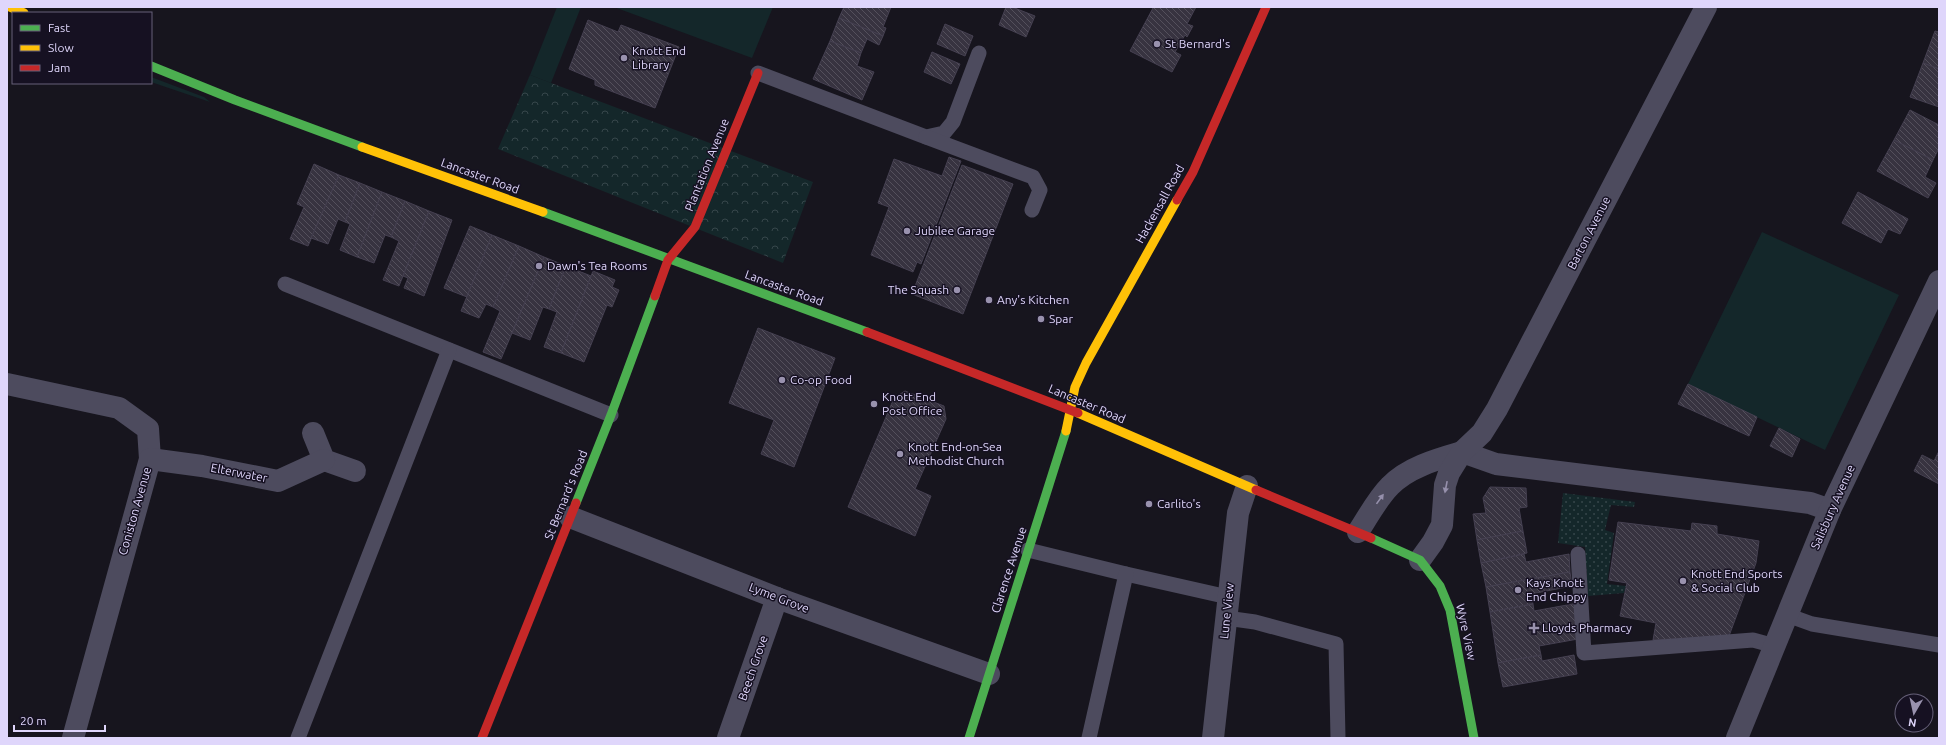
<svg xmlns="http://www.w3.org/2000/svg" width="1946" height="745" font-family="Ubuntu,sans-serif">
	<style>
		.grass { fill: #14272a }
		.forest { fill: url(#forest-crowns) }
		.garden { fill: url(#garden-dots) }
		.building { fill: url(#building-back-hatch); stroke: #454051 }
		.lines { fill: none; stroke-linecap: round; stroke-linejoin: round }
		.lane { stroke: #4d4b5e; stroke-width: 15 }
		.street { stroke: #4d4b5e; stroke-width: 22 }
		.fast { stroke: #4caf50; stroke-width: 9 }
		.slow { stroke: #ffc107; stroke-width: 9 }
		.jam { stroke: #c62828; stroke-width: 9 }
		.oneway { fill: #9690ac }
		.poi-dot { fill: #9992ae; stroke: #161122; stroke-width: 1.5 }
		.labels { text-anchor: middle; stroke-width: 3; stroke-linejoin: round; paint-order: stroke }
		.poi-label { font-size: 12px; fill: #dfd6fb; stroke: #161122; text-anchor: start }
		.street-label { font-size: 12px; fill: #dfd6fb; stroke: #161122 }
	</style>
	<defs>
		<pattern id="forest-crowns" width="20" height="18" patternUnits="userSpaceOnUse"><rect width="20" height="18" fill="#14272a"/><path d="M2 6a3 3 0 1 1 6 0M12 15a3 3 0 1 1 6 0" fill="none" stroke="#36464a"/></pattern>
		<pattern id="garden-dots" width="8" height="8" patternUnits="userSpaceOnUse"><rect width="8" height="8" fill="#14272a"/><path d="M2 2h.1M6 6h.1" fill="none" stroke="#36464a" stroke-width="1.8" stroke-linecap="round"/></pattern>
		<pattern id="building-back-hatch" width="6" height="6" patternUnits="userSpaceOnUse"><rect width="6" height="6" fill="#373340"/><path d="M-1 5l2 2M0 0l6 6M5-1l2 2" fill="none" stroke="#54505c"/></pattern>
	</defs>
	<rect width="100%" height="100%" fill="#17151e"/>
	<!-- grass -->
	<g class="grass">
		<path d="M557,7H581L551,83L530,75Z"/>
		<path d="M614,7H773L752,58Z"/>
		<path d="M151,77L204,97L210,102L151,82Z"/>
		<path d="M1762,232L1899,295L1825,450L1688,384Z"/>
	</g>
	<!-- forest -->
	<path class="forest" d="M530,75L813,182L783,263L498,149Z"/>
	<!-- garden -->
	<path class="garden" d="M1563,493L1635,502L1634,507L1611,505L1605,530L1614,533L1607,584L1626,586L1624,593L1588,596L1585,547L1558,543Z"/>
	<!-- building -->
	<g class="building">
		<path d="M844,7H891L883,27L886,28L883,36L839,18Z"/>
		<path d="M1006,7H1012L1035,16L1026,37L999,25Z"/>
		<path d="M1151,7H1196L1187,24L1193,26L1187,37L1185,35L1175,52L1181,55L1172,72L1130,51L1153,8Z"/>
		<path d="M839,18L883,36L879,45L867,39L861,53L830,41Z"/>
		<path d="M588,20L618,32L621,25L679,47L655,108L595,85V80L569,69Z"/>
		<path d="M945,24L973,36L965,56L937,44Z"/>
		<path d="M1935,31L1939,32V69L1923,63Z"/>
		<path d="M830,41L861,53L857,66L874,72L862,100L813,79Z"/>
		<path d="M932,52L960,64L951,84L924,72Z"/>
		<path d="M1923,63L1939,69V107L1910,97Z"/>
		<path d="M1910,110L1939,125V148L1933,160L1894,140Z"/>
		<path d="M1894,140L1933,160L1925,177L1936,183L1928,198L1877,171Z"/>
		<path d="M949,157L961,161L921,264L917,262L913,272L871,255L889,207L878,203L894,159L942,176Z"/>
		<path d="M314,164L339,175L308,246L290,239L304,207L297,204Z"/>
		<path d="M962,165L1013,184L963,314L912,294Z"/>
		<path d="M339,175L360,183L345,222L338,219L328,244L311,238Z"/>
		<path d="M360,183L382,192L357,257L340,250L350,224L345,222Z"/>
		<path d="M382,192L405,201L391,237L385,235L374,263L357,257Z"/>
		<path d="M1858,192L1908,219L1900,234L1888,229L1881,243L1842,223Z"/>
		<path d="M405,201L429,211L399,286L383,280L399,241L391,237Z"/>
		<path d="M429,211L452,220L424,296L404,288L408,278L403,276Z"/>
		<path d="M470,226L492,235L467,297L444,288Z"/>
		<path d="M492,235L519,246L493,307L486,304L479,318L461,311Z"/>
		<path d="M519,246L544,257L501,359L483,352L500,311L493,307Z"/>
		<path d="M544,257L566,266L549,309L543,307L530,340L512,333Z"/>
		<path d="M566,266L591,276L561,353L544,347L557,312L549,309Z"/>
		<path d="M593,271L615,280L612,287L619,290L612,307L607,305L584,362L561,353Z"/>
		<path d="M758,328L835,358L794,467L761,454L774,420L729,403Z"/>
		<path d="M1688,384L1757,417L1749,436L1678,404Z"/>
		<path d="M905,391L944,406L946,419L915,489L931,496L915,536L848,507L894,398Z"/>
		<path d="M1779,428L1800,439L1792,457L1770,446Z"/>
		<path d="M1939,451V484L1914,471L1922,455L1934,461Z"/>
		<path d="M1490,487L1526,488L1527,507L1519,508L1523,531L1477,540L1473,514L1486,513L1483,498Z"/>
		<path d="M1618,522L1691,531L1692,523L1717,526V534L1759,541L1756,563L1729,636L1653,640L1656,623L1620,616L1627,583L1609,580Z"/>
		<path d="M1523,531L1527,553L1481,563L1477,540Z"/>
		<path d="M1524,554L1526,562L1569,554L1570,572L1486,587L1481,563Z"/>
		<path d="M1570,572L1572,586L1531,594L1533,604L1490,612L1486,587Z"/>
		<path d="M1578,603V639L1539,646L1541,655L1498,663L1490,612L1533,604L1534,611Z"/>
		<path d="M1541,655L1542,661L1574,655L1577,674L1503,687L1498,663Z"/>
	</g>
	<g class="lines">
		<!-- lane -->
		<g class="lane">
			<path d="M758,73L926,137L944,133L953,122L979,53"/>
			<path d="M926,137L1033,177L1040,190L1032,210"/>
			<path d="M285,284L611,415"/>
			<path d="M1028,550L1126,574L1228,597"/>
			<path d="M1578,554L1584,653L1753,640L1775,646"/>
			<path d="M1787,615L1812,624L1939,645"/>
			<path d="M1226,618L1255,622L1336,644L1338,738"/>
			<path d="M298,738L449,350"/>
			<path d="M1089,738L1126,574"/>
		</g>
		<!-- street -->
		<g class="street">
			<path d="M7,384L119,408L148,429L150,459L73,738"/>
			<path d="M313,433L324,460L355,471"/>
			<path d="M1462,452L1496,464L1810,503L1830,510"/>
			<path d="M150,459L202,466L278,481L324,460"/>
			<path d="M570,517L777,598L989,674"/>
			<path d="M1358,532C1368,517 1377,499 1390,486C1408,467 1438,459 1462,452"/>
			<path d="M1420,560L1433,542L1442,525L1445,485L1449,473L1462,452L1482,433L1497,409L1706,7"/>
			<path d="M728,738L777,598"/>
			<path d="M1213,738L1238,513L1247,486"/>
			<path d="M1737,738L1830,510L1939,281"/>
		</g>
		<!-- fast -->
		<g class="fast">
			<path d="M151,66L235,100L362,147"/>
			<path d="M543,212L867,332"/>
			<path d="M576,503L611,415L655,296"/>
			<path d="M1371,538L1420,560L1440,586L1450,610L1474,738"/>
			<path d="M969,738L1066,431"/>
		</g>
		<!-- slow -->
		<g class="slow">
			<path d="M10,7L24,13"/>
			<path d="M362,147L543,212"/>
			<path d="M1078,413L1256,490"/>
			<path d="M1066,431L1075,387L1086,363L1177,200"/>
		</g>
		<!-- jam -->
		<g class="jam">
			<path d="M1177,200L1193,172L1266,7"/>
			<path d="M655,296L668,260L695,227L758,73"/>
			<path d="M867,332L1078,413"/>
			<path d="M1256,490L1371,538"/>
			<path d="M482,738L576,503"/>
		</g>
	</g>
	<!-- one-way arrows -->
	<defs><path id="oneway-solid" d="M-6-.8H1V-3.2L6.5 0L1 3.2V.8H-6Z"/></defs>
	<g class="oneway">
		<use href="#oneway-solid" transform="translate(1446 487) rotate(101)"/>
		<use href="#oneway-solid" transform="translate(1380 499) rotate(-54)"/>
	</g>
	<!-- markers -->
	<g class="poi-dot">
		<circle cx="1157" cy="44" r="4"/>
		<circle cx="624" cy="58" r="4"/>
		<circle cx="907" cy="231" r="4"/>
		<circle cx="539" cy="266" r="4"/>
		<circle cx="957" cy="290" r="4"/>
		<circle cx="989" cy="300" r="4"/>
		<circle cx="1041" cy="319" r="4"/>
		<circle cx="782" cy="380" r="4"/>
		<circle cx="874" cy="404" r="4"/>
		<circle cx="900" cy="454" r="4"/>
		<circle cx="1149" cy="504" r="4"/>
		<circle cx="1683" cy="581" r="4"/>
		<circle cx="1518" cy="590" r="4"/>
		<path d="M1532 622h4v4h4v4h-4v4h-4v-4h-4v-4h4z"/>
	</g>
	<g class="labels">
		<!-- poi labels -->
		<g class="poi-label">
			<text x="1165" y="48">St Bernard's</text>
			<text x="632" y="55">Knott End<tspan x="632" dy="14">Library</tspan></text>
			<text x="915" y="235">Jubilee Garage</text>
			<text x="547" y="270">Dawn's Tea Rooms</text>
			<text x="949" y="294" text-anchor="end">The Squash</text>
			<text x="997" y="304">Any's Kitchen</text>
			<text x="1049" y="323">Spar</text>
			<text x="790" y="384">Co-op Food</text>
			<text x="882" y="401">Knott End<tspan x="882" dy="14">Post Office</tspan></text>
			<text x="908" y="451">Knott End-on-Sea<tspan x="908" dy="14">Methodist Church</tspan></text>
			<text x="1157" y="508">Carlito's</text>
			<text x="1691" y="578">Knott End Sports<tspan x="1691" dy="14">&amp; Social Club</tspan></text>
			<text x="1526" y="587">Kays Knott<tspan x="1526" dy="14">End Chippy</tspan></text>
			<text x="1542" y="632">Lloyds Pharmacy</text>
		</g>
		<!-- street labels -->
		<g class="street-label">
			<text transform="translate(707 165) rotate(-68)" y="4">Plantation Avenue</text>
			<text transform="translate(480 176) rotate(20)" y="4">Lancaster Road</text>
			<text transform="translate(1160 204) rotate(-61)" y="4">Hackensall Road</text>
			<text transform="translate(1589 233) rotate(-63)" y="4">Barton Avenue</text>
			<text transform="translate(784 288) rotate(20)" y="4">Lancaster Road</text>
			<text transform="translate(1087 404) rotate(23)" y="4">Lancaster Road</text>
			<text transform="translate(239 473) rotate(11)" y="4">Elterwater</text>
			<text transform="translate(566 495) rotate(-68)" y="4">St Bernard's Road</text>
			<text transform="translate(1833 507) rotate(-66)" y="4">Salisbury Avenue</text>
			<text transform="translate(135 511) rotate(-74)" y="4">Coniston Avenue</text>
			<text transform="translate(1009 570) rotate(-72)" y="4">Clarence Avenue</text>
			<text transform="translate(779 598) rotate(21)" y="4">Lyme Grove</text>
			<text transform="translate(1227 611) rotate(-84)" y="4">Lune View</text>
			<text transform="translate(1466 632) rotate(78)" y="4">Wyre View</text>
			<text transform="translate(753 668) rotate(-71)" y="4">Beech Grove</text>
		</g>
	</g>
	<!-- border -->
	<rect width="1946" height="745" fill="none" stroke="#dfd6fb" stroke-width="16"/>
	<!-- legend -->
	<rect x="12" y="12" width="140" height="72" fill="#161122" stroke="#666079"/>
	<rect x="20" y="25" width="20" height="6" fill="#4caf50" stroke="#666079"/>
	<text x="48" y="32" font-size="12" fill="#dfd6fb">Fast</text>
	<rect x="20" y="45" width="20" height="6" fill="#ffc107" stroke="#666079"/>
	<text x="48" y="52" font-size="12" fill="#dfd6fb">Slow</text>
	<rect x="20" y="65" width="20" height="6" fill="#c62828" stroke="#666079"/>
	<text x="48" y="72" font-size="12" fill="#dfd6fb">Jam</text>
	<!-- north arrow -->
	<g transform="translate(1914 713) rotate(189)"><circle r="19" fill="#161122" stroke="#666079"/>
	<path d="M0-3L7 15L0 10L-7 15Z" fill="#9992ae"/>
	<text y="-6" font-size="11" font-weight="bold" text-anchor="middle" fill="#dfd6fb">N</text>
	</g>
	<!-- scale -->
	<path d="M14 725v6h91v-6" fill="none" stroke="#dfd6fb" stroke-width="2"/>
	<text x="20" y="725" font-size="12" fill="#dfd6fb" stroke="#161122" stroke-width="3" paint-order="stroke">20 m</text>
</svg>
